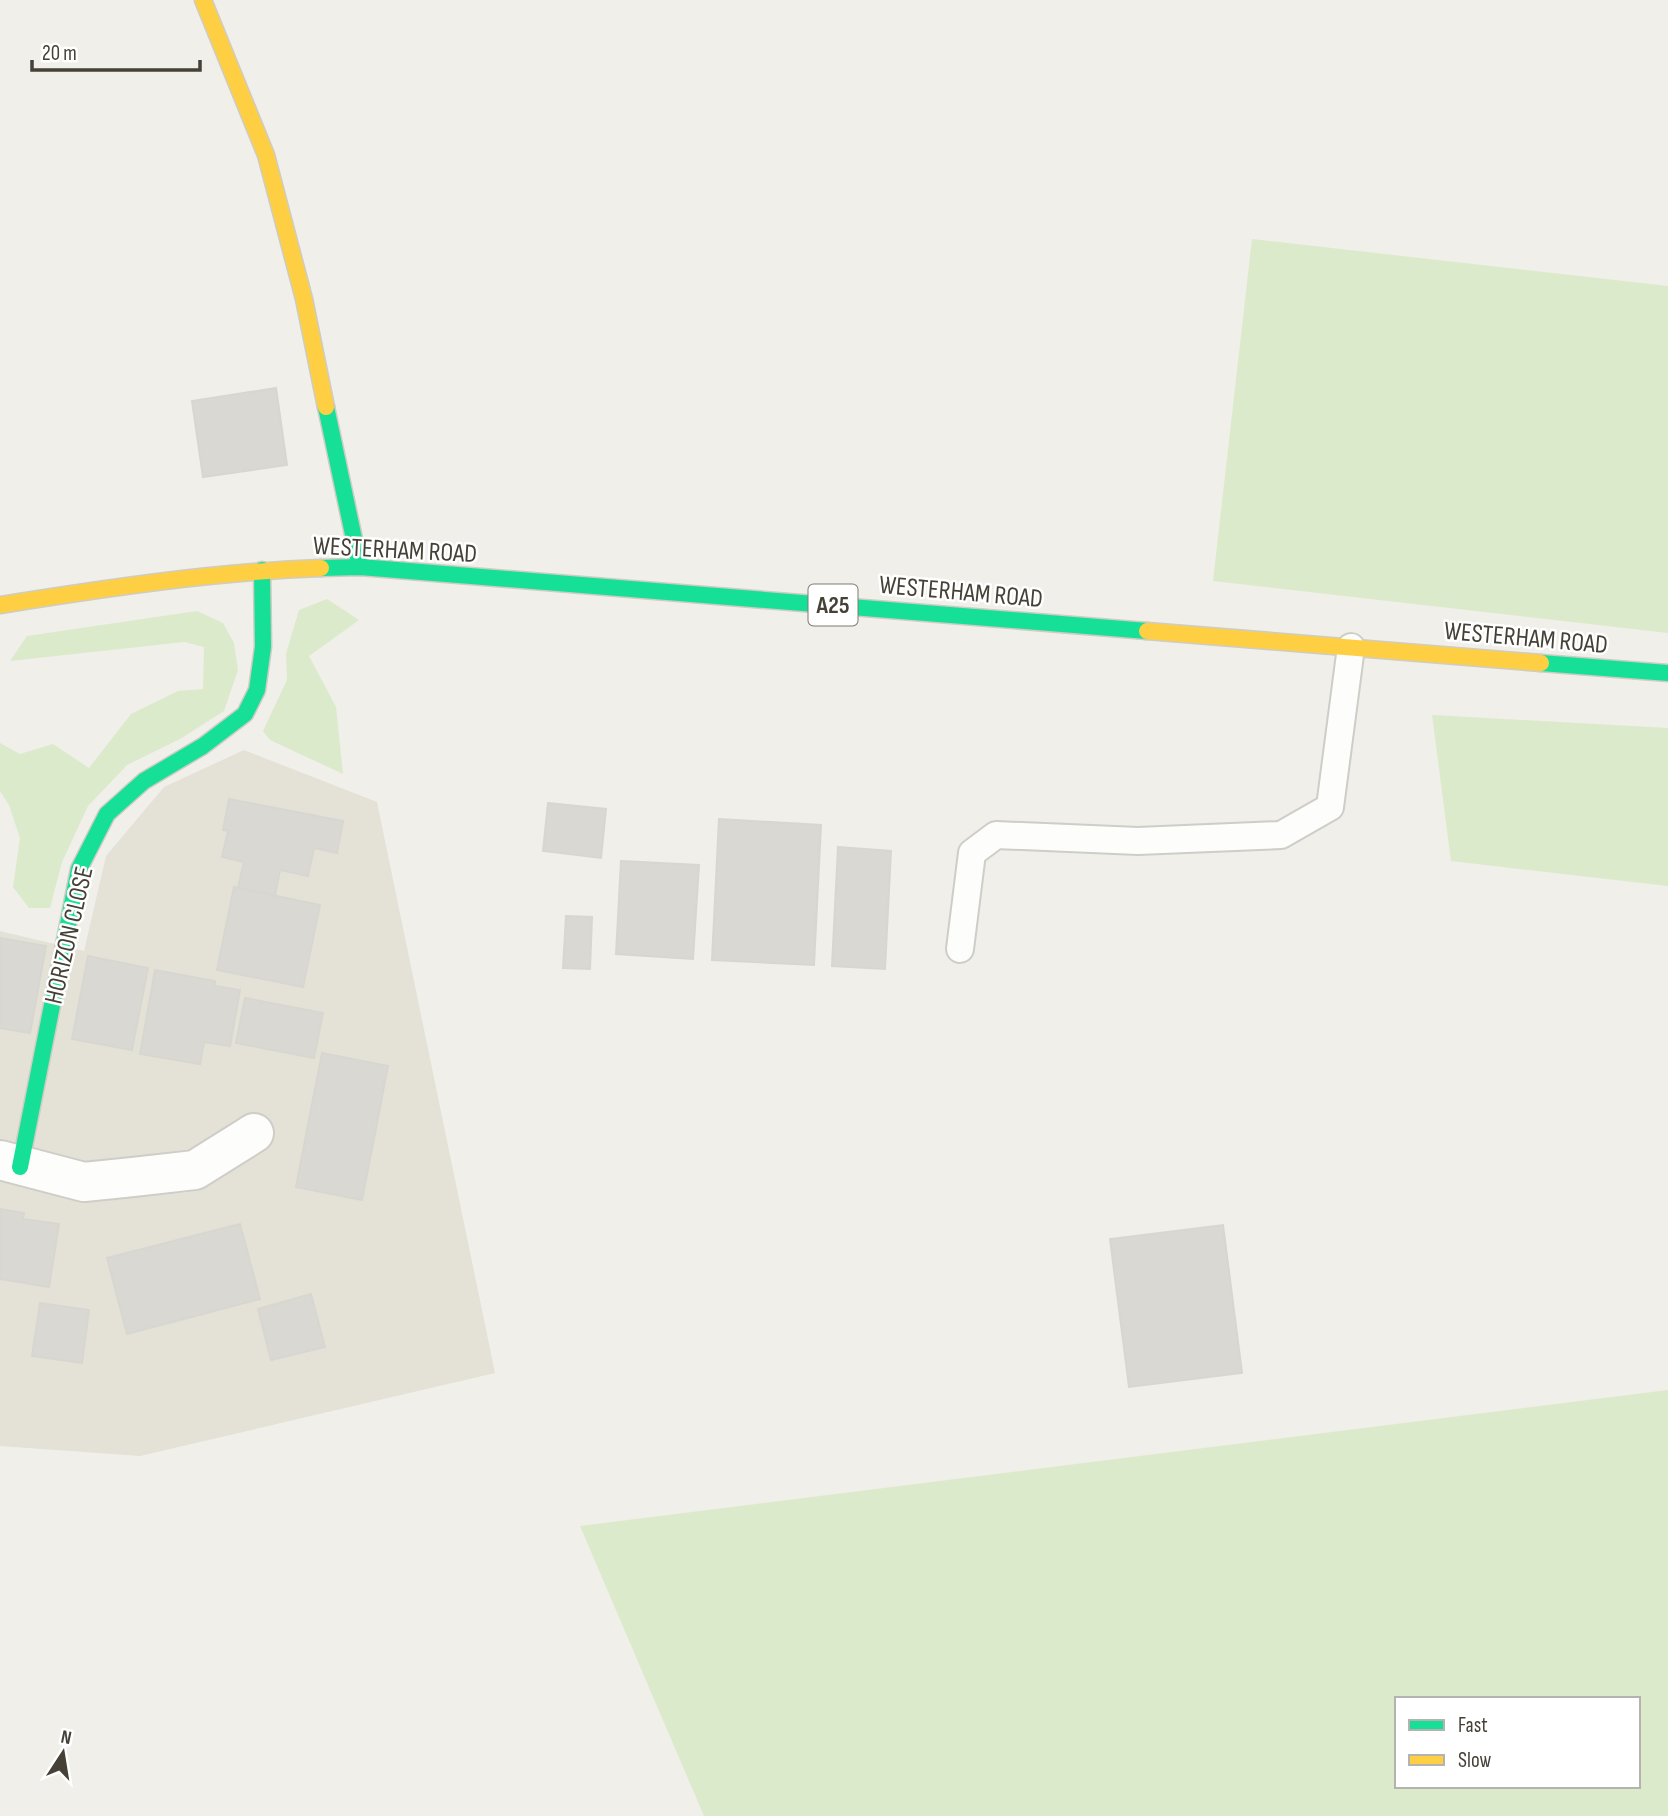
<svg xmlns="http://www.w3.org/2000/svg" width="1668" height="1816" font-family="'Sofia Sans Condensed',sans-serif">
	<style>
		.residential { fill: #e4e1d7 }
		.green { fill: #dbeacb; fill-rule: evenodd }
		.building { fill: #dad8d2; stroke: #d8d6d0; stroke-width: 2 }
		.lines { fill: none; stroke-linecap: round; stroke-linejoin: round }
		.lane-casing { stroke: #cecdc7; stroke-width: 30 }
		.street-casing { stroke: #cecdc7; stroke-width: 42 }
		.fast-casing { stroke: #cfccc1; stroke-width: 19 }
		.slow-casing { stroke: #cfccc1; stroke-width: 19 }
		.lane { stroke: #fdfdfc; stroke-width: 26 }
		.street { stroke: #fdfdfc; stroke-width: 38 }
		.fast { stroke: #16e098; stroke-width: 16 }
		.slow { stroke: #ffcf43; stroke-width: 16 }
		.labels { text-anchor: middle; stroke-width: 5; stroke-linejoin: round; paint-order: stroke }
		.shield { fill: #fff; stroke: #7e7a72; stroke-width: 2 }
		.shield-label { font-size: 24px; font-weight: bold; fill: #464136 }
		.street-label { font-size: 26px; fill: #464136; stroke: #fff }
	</style>
	<rect width="100%" height="100%" fill="#f0efea"/>
	<!-- residential -->
	<path class="residential" d="M244,750L377,802L495,1373L140,1456L0,1446V931L84,951L106,856L164,787Z"/>
	<!-- green -->
	<g class="green">
		<path d="M1252,239L1668,286V633L1213,581Z"/>
		<path d="M327,599L359,620L309,656L336,707L343,774L270,740L263,731L287,680L286,654L299,610Z"/>
		<path d="M197,611L223,623L234,643L238,670L224,711L180,739L127,765L88,806L62,862L50,908H29L13,887L20,838L9,805L0,791V743L20,754L53,744L89,768L131,714L178,691L203,689L204,647L184,642L10,661L27,636Z"/>
		<path d="M1432,715L1668,728V886L1451,861Z"/>
		<path d="M1668,1390V1816H704L580,1526ZM1397,1699H1638V1786H1397Z"/>
	</g>
	<!-- building -->
	<g class="building">
		<path d="M276,388L287,465L203,477L192,401Z"/>
		<path d="M229,799L343,821L337,853L314,848L308,876L280,870L275,896L238,888L244,862L222,857L228,831L223,830Z"/>
		<path d="M548,803L606,809L601,858L543,851Z"/>
		<path d="M719,819L821,825L814,965L712,960Z"/>
		<path d="M838,847L891,851L885,969L832,966Z"/>
		<path d="M621,861L699,865L693,959L616,954Z"/>
		<path d="M234,887L320,905L303,987L217,970Z"/>
		<path d="M566,916L592,917L590,969L563,968Z"/>
		<path d="M0,938L46,946L30,1033L0,1028Z"/>
		<path d="M88,956L148,968L132,1050L72,1039Z"/>
		<path d="M155,970L215,981V986L240,990L230,1046L204,1042L200,1064L140,1054Z"/>
		<path d="M245,998L323,1013L314,1058L236,1043Z"/>
		<path d="M322,1053L388,1066L362,1200L296,1187Z"/>
		<path d="M0,1209L24,1213L23,1219L59,1224L49,1287L0,1279Z"/>
		<path d="M240,1224L260,1299L127,1334L107,1258Z"/>
		<path d="M1223,1225L1242,1373L1129,1387L1110,1239Z"/>
		<path d="M311,1294L325,1347L271,1360L258,1309Z"/>
		<path d="M40,1303L89,1310L82,1363L32,1356Z"/>
	</g>
	<g class="lines">
		<defs>
			<path id="lane" d="M960,949L972,853L996,835L1138,841L1281,835L1330,807L1351,647"/>
			<path id="street" d="M0,1160L84,1182L133,1177L195,1170L254,1133"/>
			<g id="fast">
				<path d="M326,407L360,567"/>
				<path d="M321,568L360,567L1147,631"/>
				<path d="M1541,663L1668,673"/>
				<path d="M20,1167L79,869L107,814L144,781L203,746L245,714L257,690L263,647L262,570"/>
			</g>
			<g id="slow">
				<path d="M203,0L266,155L304,299L326,407"/>
				<path d="M0,605C107,588 213,572 321,568"/>
				<path d="M1147,631L1541,663"/>
			</g>
		</defs>
		<!-- lane casing -->
		<use href="#lane" class="lane-casing"/>
		<!-- street casing -->
		<use href="#street" class="street-casing"/>
		<!-- fast casing -->
		<use href="#fast" class="fast-casing"/>
		<!-- slow casing -->
		<use href="#slow" class="slow-casing"/>
		<!-- lane -->
		<use href="#lane" class="lane"/>
		<!-- street -->
		<use href="#street" class="street"/>
		<!-- fast -->
		<use href="#fast" class="fast"/>
		<!-- slow -->
		<use href="#slow" class="slow"/>
	</g>
	<g class="labels">
		<!-- shield labels -->
		<rect class="shield" x="808.5" y="584.5" width="49" height="41" rx="5"/>
		<g class="shield-label">
			<text x="833" y="613">A25</text>
		</g>
		<!-- street labels -->
		<g class="street-label">
			<text transform="translate(395 549) rotate(3)" y="9">WESTERHAM ROAD</text>
			<text transform="translate(961 591) rotate(5)" y="9">WESTERHAM ROAD</text>
			<text transform="translate(1526 637) rotate(5)" y="9">WESTERHAM ROAD</text>
			<text transform="translate(68 935) rotate(-77)" y="9">HORIZON CLOSE</text>
		</g>
	</g>
	<!-- legend -->
	<rect x="1395" y="1697" width="245" height="91" fill="#ffffff" stroke="#b5b3af" stroke-width="2"/>
	<rect x="1409" y="1720" width="35" height="10" fill="#16e098" stroke="#b5b3af" stroke-width="2"/>
	<text x="1458" y="1732" font-size="21" fill="#464136">Fast</text>
	<rect x="1409" y="1755" width="35" height="10" fill="#ffcf43" stroke="#b5b3af" stroke-width="2"/>
	<text x="1458" y="1767" font-size="21" fill="#464136">Slow</text>
	<!-- north arrow -->
	<g transform="translate(63 1753) rotate(12)" stroke="#ffffff" stroke-width="5" paint-order="stroke">
	<path d="M0-5L12 26L0 18L-12 26Z" fill="#464136"/>
	<text y="-10" font-size="19" font-weight="bold" text-anchor="middle" fill="#464136">N</text>
	</g>
	<!-- scale -->
	<path d="M32 60v10h168v-10" fill="none" stroke="#464136" stroke-width="3.5"/>
	<text x="42" y="60" font-size="21" fill="#464136" stroke="#ffffff" stroke-width="5" paint-order="stroke">20 m</text>
</svg>
